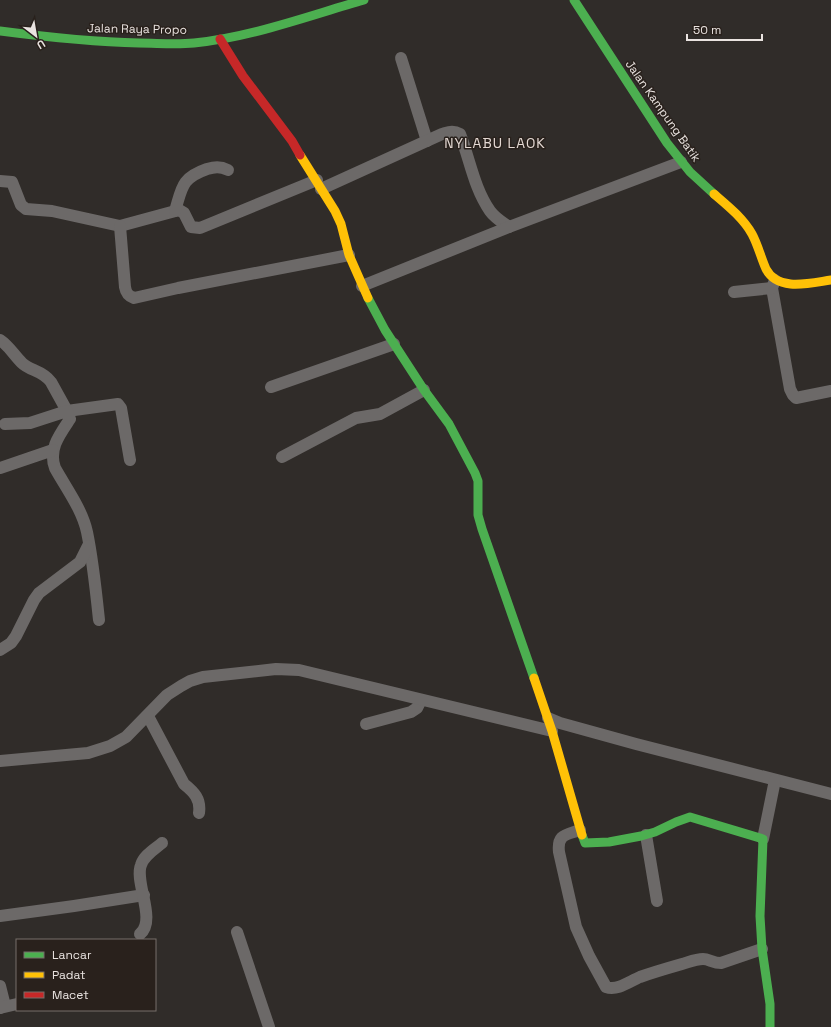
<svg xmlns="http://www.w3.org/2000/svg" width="831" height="1027" font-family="'Space Grotesk',sans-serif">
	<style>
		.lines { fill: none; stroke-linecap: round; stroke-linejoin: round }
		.street { stroke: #6c6968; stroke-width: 12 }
		.fast { stroke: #4caf50; stroke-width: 9 }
		.slow { stroke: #ffc107; stroke-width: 9 }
		.jam { stroke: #c62828; stroke-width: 9 }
		.labels { text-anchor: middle; stroke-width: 3; stroke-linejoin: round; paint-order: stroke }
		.street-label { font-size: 12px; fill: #e9e3e0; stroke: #29211c }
		.quarter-label { font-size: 14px; letter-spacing: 1px; fill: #e4d9d3; stroke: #29211c }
	</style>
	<rect width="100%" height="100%" fill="#302c29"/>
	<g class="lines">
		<!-- street -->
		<g class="street">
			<path d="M401,58L427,141"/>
			<path d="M0,181L12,182L21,205L26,209L52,211L120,226L179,210L184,213L191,227L200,228L317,180"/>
			<path d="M321,189L442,134C449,132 453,130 460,134C470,160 474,188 490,211C495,218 502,222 509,227"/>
			<path d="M175,211C182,188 181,178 207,169C214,167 220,166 228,170"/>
			<path d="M120,226L125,287C126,293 128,296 134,298L178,288L349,255"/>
			<path d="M775,280L772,288L790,389L793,395L796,398L831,391"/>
			<path d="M362,286L509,227L681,162"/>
			<path d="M734,292L772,288"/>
			<path d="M0,340C9,346 14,355 22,363C30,371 42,370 51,382L67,411L118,404L121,408L130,460"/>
			<path d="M271,387L394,344"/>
			<path d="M5,424L30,423L67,411L70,419C60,434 48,449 55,468C66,488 82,509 87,532C93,561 96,591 99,620"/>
			<path d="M282,457L356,418L380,414L424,390"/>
			<path d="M0,468L53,450"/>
			<path d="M0,650L11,643L16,636L34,600L39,593L80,562L88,546"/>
			<path d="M148,716L184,784C194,792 201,799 199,813"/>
			<path d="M548,718L560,723L636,744L831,794"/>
			<path d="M366,724L411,712L417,708L421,700"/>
			<path d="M0,761L88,753L110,746L126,737L167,695L181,686L190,681L203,677L276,669L299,670L552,731"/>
			<path d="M580,830C566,835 557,834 559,852L576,927L589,956L606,987C618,991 630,981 640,977C654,972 668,968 682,964C689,962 696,959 703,959C709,959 713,963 721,963L762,949"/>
			<path d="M646,835L657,901"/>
			<path d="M763,839L775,780"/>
			<path d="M0,916L74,906L144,895"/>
			<path d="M237,932L269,1027"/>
			<path d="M140,934C157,920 134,882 141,865C144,855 155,849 162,843"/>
			<path d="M0,986L4,1002L0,1008"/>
			<path d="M0,1008L17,1004"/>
		</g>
		<!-- fast -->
		<g class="fast">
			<path d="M574,0L667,143L690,172L714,194"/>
			<path d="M0,31C46,37 92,42 139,43C157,43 175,45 194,43C252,37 308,16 364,0"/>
			<path d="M368,298L385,330L424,390L449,424L475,473L478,481V515L482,529L534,678"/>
			<path d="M582,835L585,843L609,842L641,836L655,832L676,822L690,817L763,839L760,916L762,949L770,1004V1027"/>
		</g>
		<!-- slow -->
		<g class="slow">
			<path d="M300,155L335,211L341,224L349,255L368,298"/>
			<path d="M714,194C728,206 743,218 752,234C758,245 761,258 766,269C778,292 810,283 831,280"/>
			<path d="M534,678L552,731L582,835"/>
		</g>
		<!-- jam -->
		<path class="jam" d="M220,39L243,76L292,141L300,155"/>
	</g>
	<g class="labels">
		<!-- street labels -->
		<g class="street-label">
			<text transform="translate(137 29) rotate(1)" y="4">Jalan Raya Propo</text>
			<text transform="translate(663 111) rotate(55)" y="4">Jalan Kampung Batik</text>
		</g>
		<!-- quarter labels -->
		<g class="quarter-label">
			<text x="495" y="148">NYLABU LAOK</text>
		</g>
	</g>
	<!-- legend -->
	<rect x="16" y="939" width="140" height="72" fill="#29211c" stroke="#766f6a"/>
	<rect x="24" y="952" width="20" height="6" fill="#4caf50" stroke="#766f6a"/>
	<text x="52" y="959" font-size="12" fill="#e9e3e0">Lancar</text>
	<rect x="24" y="972" width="20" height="6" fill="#ffc107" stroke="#766f6a"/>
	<text x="52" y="979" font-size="12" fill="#e9e3e0">Padat</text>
	<rect x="24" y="992" width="20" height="6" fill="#c62828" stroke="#766f6a"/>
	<text x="52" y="999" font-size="12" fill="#e9e3e0">Macet</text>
	<!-- north arrow -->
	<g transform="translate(36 36) rotate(149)" stroke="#29211c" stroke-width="3" paint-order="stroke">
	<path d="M0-3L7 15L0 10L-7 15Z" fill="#e9e3e0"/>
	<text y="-6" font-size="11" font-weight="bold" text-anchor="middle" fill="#e9e3e0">U</text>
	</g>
	<!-- scale -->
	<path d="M687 34v6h75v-6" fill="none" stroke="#e9e3e0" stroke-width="2"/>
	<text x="693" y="34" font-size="12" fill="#e9e3e0" stroke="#29211c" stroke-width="3" paint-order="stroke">50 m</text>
</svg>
